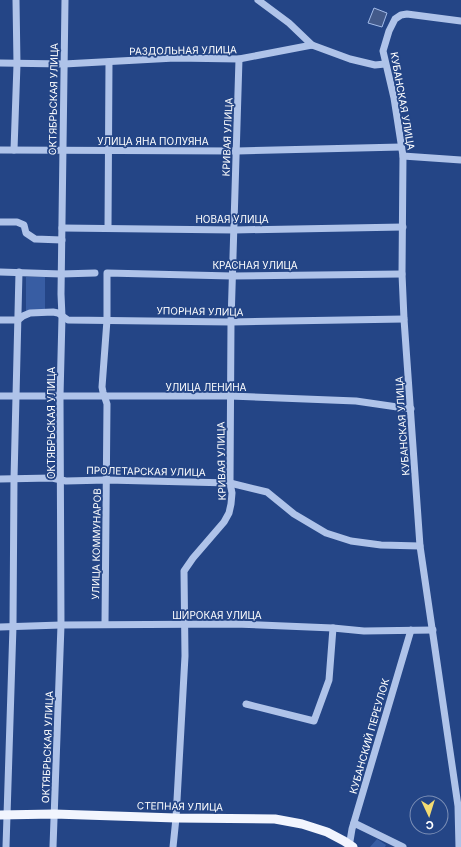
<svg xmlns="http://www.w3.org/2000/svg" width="461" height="847" font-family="Inter,sans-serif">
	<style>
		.green { fill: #385da3 }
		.water { fill: #435a8a; stroke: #a3bcea }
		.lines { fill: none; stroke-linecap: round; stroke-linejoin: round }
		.minor { stroke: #afc3e9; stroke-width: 7 }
		.major { stroke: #f2f5fe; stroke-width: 9 }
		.labels { text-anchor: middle; stroke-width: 3.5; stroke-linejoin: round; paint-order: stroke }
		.street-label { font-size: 10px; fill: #fff; stroke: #244586 }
	</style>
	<rect width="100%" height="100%" fill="#244586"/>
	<!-- green -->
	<g class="green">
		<rect x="26" y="277" width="19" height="35"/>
		<path d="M377,839L386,845L385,847H370Z"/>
	</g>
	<!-- water -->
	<path class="water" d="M374,8L387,13L382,27L368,23Z"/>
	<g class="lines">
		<!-- minor -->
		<g class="minor">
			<path d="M258,0L289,23L312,45"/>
			<path d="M0,63L64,64L175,58L239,59L312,45L350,59L375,65L385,64"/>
			<path d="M0,150L237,151L401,147"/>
			<path d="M14,150L17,64L16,0"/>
			<path d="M403,156L461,160"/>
			<path d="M0,222H17L24,225L26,233L35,239L62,240"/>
			<path d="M62,228L234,230L403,227"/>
			<path d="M108,228L109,62"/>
			<path d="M0,272L61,274L95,273"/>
			<path d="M0,320H18L23,316L30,313L53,312L58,313L68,320L231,322L404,319"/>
			<path d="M0,396H230L356,401L411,409"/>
			<path d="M0,479L52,478L66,481L107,480L230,483L267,492L294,514L326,533L351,541L381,545L420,546"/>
			<path d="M105,624L107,404L103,392L102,387L107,320V273L232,276L402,274"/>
			<path d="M0,627L61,625L235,624L333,628L364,631L433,630"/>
			<path d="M246,704L314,721L329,680L333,628"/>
			<path d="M354,823L403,847"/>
			<path d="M6,847L13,626L14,479L19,272"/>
			<path d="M53,847L61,625L60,396L62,317L61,294L65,0"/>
			<path d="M173,847L176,818L185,656L184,571L193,558L224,522L229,513L231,504L232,493L230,483L231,322L239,59"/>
			<path d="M349,847L352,829L411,630"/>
			<path d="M459,847L458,806L420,546L404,319L402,274L403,156L394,98L383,51L389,31L395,19L401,15L407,14L461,21"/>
		</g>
		<!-- major -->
		<path class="major" d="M0,815L54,814L176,818L275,819L302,824L327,832L344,841L353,847"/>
	</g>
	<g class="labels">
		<!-- street labels -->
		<g class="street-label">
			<text transform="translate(183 50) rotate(-1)" y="4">РАЗДОЛЬНАЯ УЛИЦА</text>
			<text transform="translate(53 99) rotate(-89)" y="4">ОКТЯБРЬСКАЯ УЛИЦА</text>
			<text transform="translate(403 101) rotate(80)" y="4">КУБАНСКАЯ УЛИЦА</text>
			<text transform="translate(227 137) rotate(-88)" y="4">КРИВАЯ УЛИЦА</text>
			<text x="153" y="145">УЛИЦА ЯНА ПОЛУЯНА</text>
			<text x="232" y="223">НОВАЯ УЛИЦА</text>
			<text x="255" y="269">КРАСНАЯ УЛИЦА</text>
			<text transform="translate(200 311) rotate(1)" y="4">УПОРНАЯ УЛИЦА</text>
			<text x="206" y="391">УЛИЦА ЛЕНИНА</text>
			<text transform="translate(51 423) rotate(-90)" y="4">ОКТЯБРЬСКАЯ УЛИЦА</text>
			<text transform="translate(402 426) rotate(-94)" y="4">КУБАНСКАЯ УЛИЦА</text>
			<text transform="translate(221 461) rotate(-91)" y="4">КРИВАЯ УЛИЦА</text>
			<text transform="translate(146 471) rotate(1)" y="4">ПРОЛЕТАРСКАЯ УЛИЦА</text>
			<text transform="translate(96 544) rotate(-89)" y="4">УЛИЦА КОММУНАРОВ</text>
			<text x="217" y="619">ШИРОКАЯ УЛИЦА</text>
			<text transform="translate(369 736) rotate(-74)" y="4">КУБАНСКИЙ ПЕРЕУЛОК</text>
			<text transform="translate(47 747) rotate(-88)" y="4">ОКТЯБРЬСКАЯ УЛИЦА</text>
			<text transform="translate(180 806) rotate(1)" y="4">СТЕПНАЯ УЛИЦА</text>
		</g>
	</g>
	<!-- north arrow -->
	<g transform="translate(429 815) rotate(176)"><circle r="19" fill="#244586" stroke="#7c8fb6"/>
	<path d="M0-3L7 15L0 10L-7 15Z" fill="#f3db72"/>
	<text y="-6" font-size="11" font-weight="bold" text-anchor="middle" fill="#ffffff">С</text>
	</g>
</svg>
